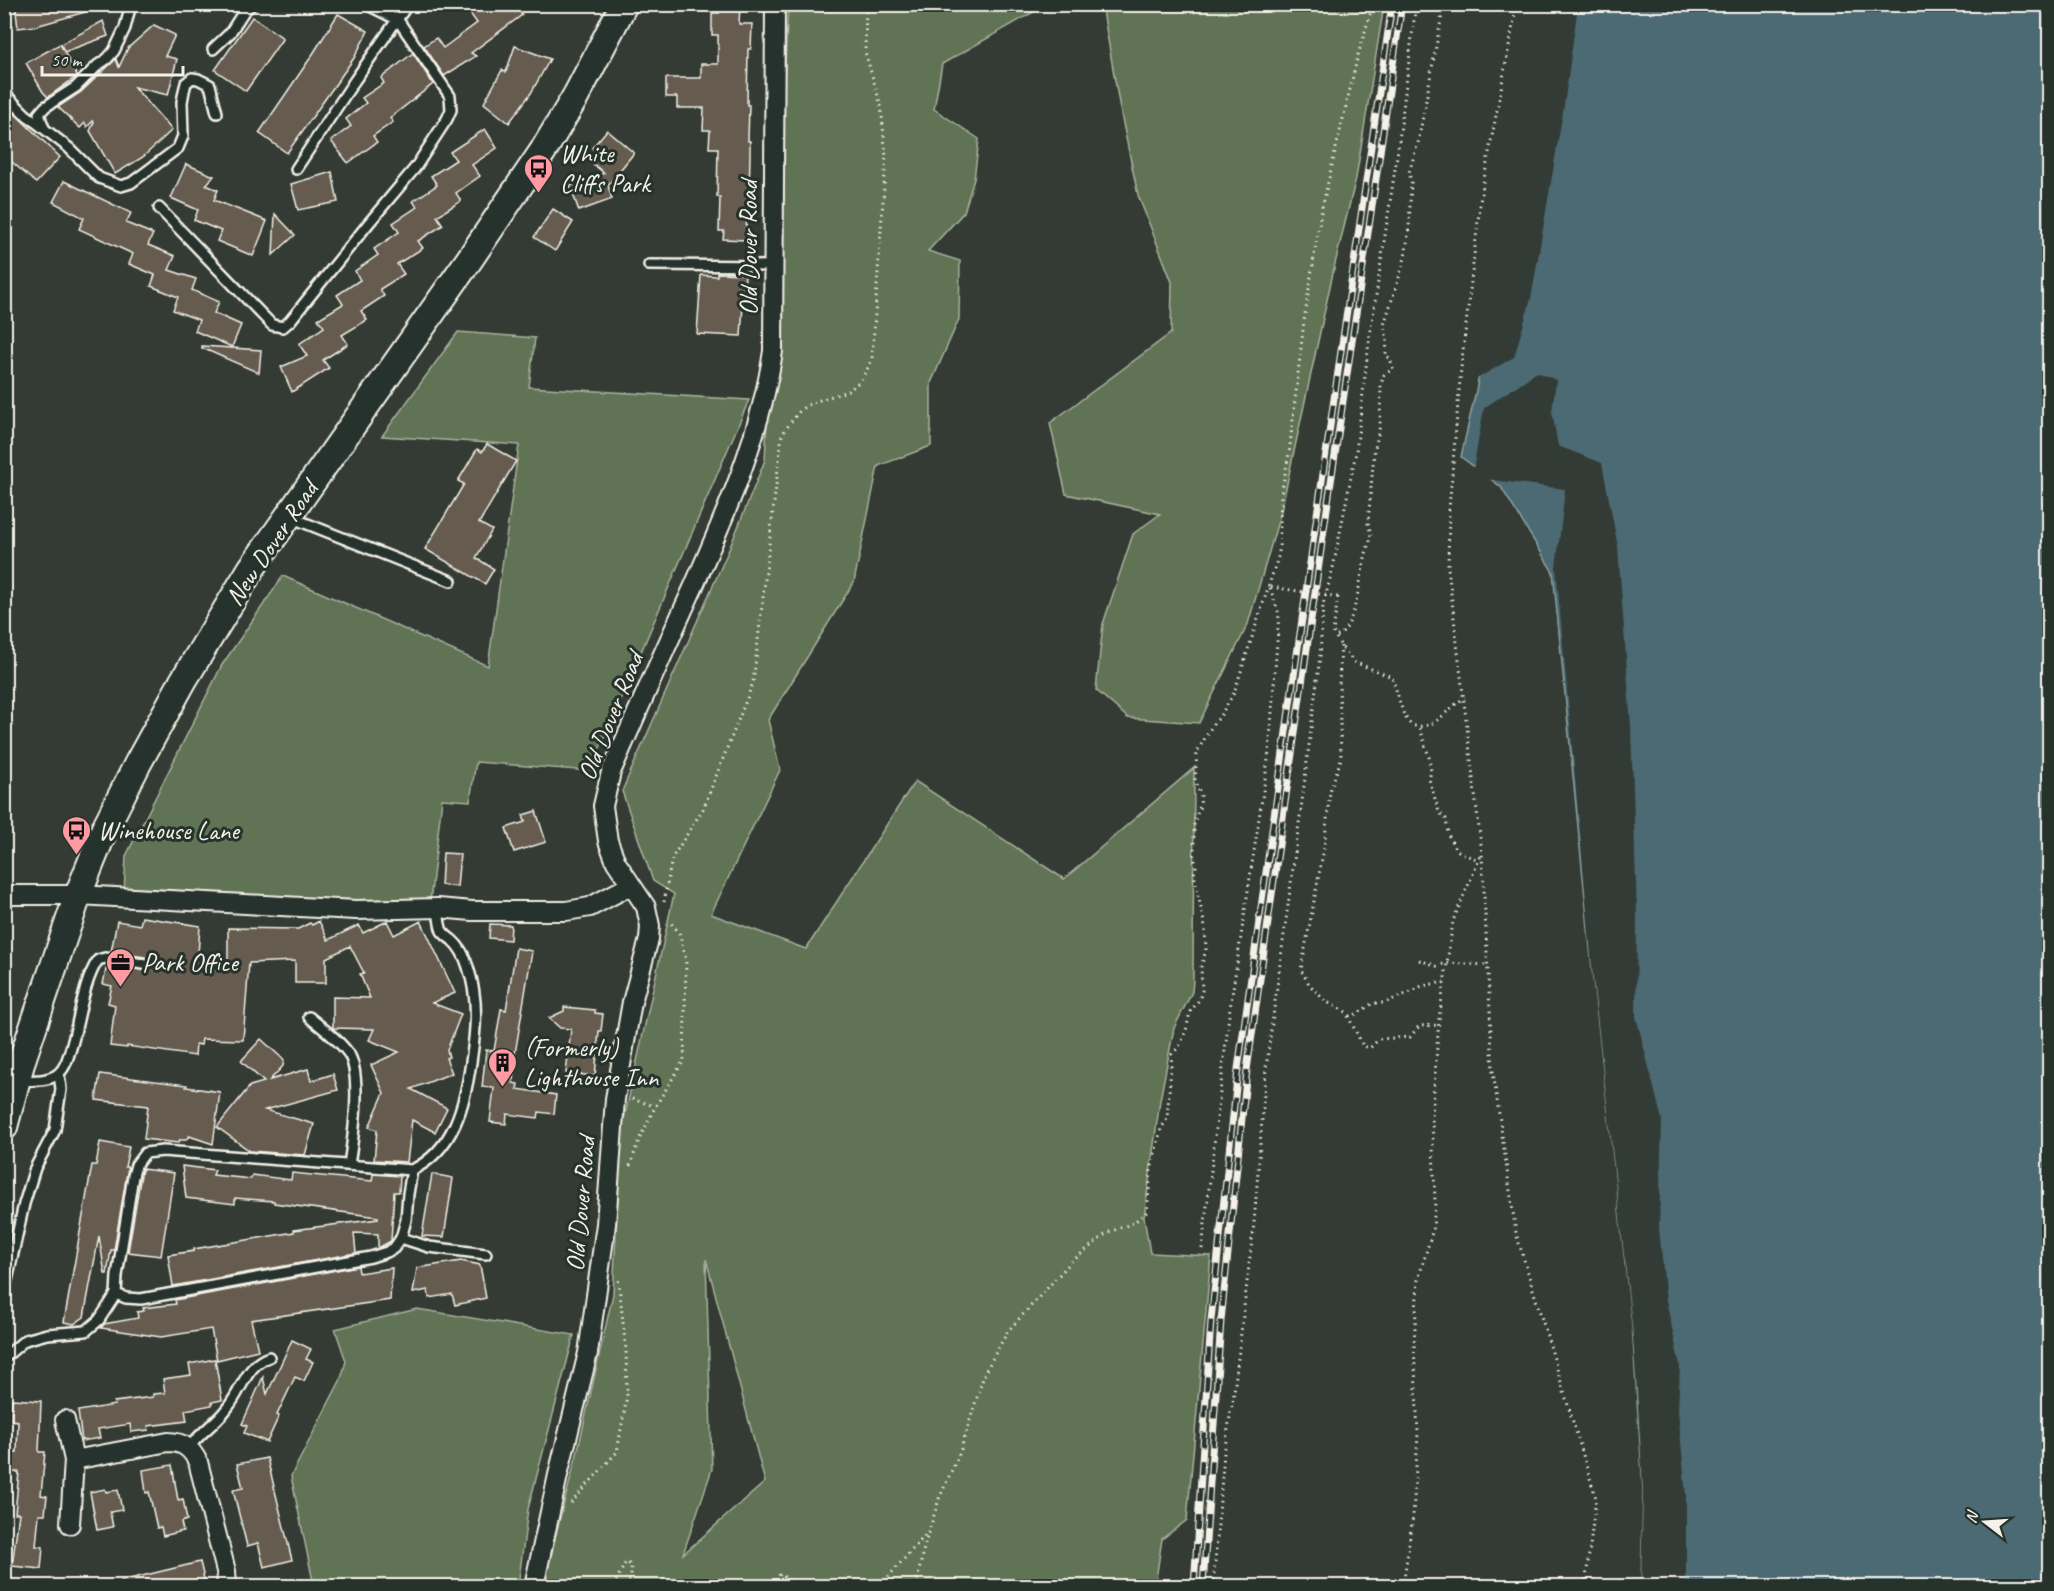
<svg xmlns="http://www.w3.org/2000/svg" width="2054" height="1591" font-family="Caveat,sans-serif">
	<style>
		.green { fill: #607355; stroke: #aab29e; stroke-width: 1.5; fill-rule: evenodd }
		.water { fill: #4c6b73; stroke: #8fa1a2; stroke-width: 1.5 }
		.pier { fill: #333b34 }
		.building { fill: #655b4f; stroke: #f4f1e8; stroke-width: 1.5 }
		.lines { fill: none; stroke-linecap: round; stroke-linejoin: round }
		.lane-casing { stroke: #f4f1e8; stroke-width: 14 }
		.street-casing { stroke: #f4f1e8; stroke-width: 22 }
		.secondary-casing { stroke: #f4f1e8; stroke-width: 30 }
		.path { stroke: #f4f1e8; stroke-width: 3; stroke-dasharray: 1.5 4.5; stroke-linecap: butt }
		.lane { stroke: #26332d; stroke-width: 9 }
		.street { stroke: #26332d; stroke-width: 18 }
		.secondary { stroke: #26332d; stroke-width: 26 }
		.rail-casing { stroke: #f4f1e8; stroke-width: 7 }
		.rail { stroke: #26332d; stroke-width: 4.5; stroke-dasharray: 14; stroke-linecap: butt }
		.path-bridge { stroke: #f4f1e8; stroke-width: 3; stroke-dasharray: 1.5 4.5; stroke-linecap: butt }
		.labels { text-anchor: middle; stroke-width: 6; stroke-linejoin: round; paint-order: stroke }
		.poi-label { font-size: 26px; fill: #f4f1e8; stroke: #26332d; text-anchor: start }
		.street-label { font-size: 26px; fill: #f4f1e8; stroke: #26332d }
	</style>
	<rect width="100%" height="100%" fill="#333b34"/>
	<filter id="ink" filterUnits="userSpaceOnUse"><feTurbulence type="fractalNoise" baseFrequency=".0167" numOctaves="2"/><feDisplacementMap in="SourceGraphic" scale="12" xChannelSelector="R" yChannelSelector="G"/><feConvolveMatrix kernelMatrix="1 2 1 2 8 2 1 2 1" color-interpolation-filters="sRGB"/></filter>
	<g filter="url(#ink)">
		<!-- green -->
		<g class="green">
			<path d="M788,5H1046L942,64L934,109L979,139L974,179L964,212L928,251L960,261L959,319L931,383V446L878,466L854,582L768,720L780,770L711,914L806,949L915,781L1064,879L1194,768L1193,980L1192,992L1174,1028L1160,1100L1144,1217L1150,1253L1211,1256L1187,1520L1162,1539L1155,1586H542L577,1454L613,1294L621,1133L674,894L653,881L622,791L730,547L765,460ZM706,1259L765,1482L683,1554L712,1469Z"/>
			<path d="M1102,5H1384L1356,178L1334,268L1281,511L1248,624L1199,723L1128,718L1096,690L1103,624L1133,534L1160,514L1066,494L1050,423L1171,333L1172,282L1138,195L1120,109Z"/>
			<path d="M458,332L535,338L529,387L749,400L590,771L476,762L470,801L442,799L430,902L124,893L126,856L222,665L283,576L488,666L519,445L382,436Z"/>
			<path d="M417,1309L574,1335L528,1509L518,1586H314L291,1476L341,1379L346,1361L335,1329Z"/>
		</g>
		<!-- water -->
		<path class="water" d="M1537,5H2049V1586H1641L1643,1490L1632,1325L1593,979L1553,572L1501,487L1461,457L1477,386L1499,228Z"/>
		<!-- pier -->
		<g class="pier">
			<path d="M1534,4L1578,5L1564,106L1531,299L1514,357L1475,380L1496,228Z"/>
			<path d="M1537,372L1556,380L1552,412L1558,446L1602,463L1618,547L1631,726L1637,915L1636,1016L1662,1120L1659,1228L1666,1300L1680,1366L1678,1410L1686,1495V1586H1641L1643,1490L1638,1404L1632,1325L1593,979L1556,568L1565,489L1484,479L1473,470L1484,408Z"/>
		</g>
		<!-- building -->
		<g class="building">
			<path d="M15,4H96V9L36,26L18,28Z"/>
			<path d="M463,4H515L522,15L471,53L476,56L444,76L424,46L436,38L443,48L477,23Z"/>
			<path d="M719,4H740L739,24H752L751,49H748L747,105H749L748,141H750V154L749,198H747L746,240L723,239L724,231H719L720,197H717L718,148H709L710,130H703L704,108H677V97H666V78H701V64H718V35H712V13H719Z"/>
			<path d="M338,14L368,31L354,58L287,153L259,133L311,57Z"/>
			<path d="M252,17L283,38L246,91L215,70Z"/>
			<path d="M103,21L108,36L64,52L61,44Z"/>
			<path d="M154,25L175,35L165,56L177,59L168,95L134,87L172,130L143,157L115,174L90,131L94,122L93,121L87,127L85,123L80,128L58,107L81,92L116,59L119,67L128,48Z"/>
			<path d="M60,44L77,76L48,97L43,92L26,63Z"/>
			<path d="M515,46L550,59L531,93L509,123L484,103L502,70L506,72Z"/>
			<path d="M413,53L433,84L390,118L393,122L373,136L377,142L348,163L331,141L351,126L346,119L366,103L362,98L384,83L381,78Z"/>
			<path d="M13,112L60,157L36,183L4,155V121Z"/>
			<path d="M485,129L497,148L472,165L480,176L456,193L461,201L437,216L443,225L418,241L423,248L397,264L404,274L380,289L384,296L361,311L367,320L342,335L348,344L323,360L329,368L292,392L281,367L307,356L299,344L324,327L318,319L343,304L337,295L360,280L355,271L378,255L374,249L399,232L393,223L417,207L413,201L437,185L431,176L456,160L450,152Z"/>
			<path d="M607,130L634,153L608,185L612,199L579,211L570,186L604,173L593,164L601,155L592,148Z"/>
			<path d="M186,164L214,176L206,185L218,190L214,200L267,221L253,256L217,241L221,231L194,220L198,210L171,198Z"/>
			<path d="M332,172L338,202L298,210L291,184Z"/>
			<path d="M64,181L131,213L126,223L153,234L148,245L175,256L169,270L196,279L192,290L219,302L214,313L241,325L232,347L195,331L199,320L173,310L178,297L151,286L155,275L129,264L133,254L79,229L84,218L53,202Z"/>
			<path d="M553,209L573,222L555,251L534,237Z"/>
			<path d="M275,214L295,235L273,255Z"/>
			<path d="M717,273L745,274L741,336L697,334L701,275L717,276Z"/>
			<path d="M202,346L261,350L259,373L202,348Z"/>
			<path d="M487,444L516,461L479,523L492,530L476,558L494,569L485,584L425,549L464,484L458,481L477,449L482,452Z"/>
			<path d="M536,811L546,842L514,852L506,828L525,822L523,815Z"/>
			<path d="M443,853L460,854L457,887L441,885Z"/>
			<path d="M142,917L200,926L197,969L228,970V928L298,929L310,923L312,925L319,921L328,940L359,925L363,933L387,921L394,935L421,921L455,993L432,1003L461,1014L447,1050L449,1057L446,1058L452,1073L411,1089L447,1108L435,1132L412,1120L407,1162L374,1160L377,1130L369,1127L384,1093L371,1065L399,1052L369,1040L374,1029L333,1028V997L370,998L360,974L364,973L350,946L326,958V983H295V961L249,963L243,1040L202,1039L201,1045L196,1044L195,1056L127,1046V1048L110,1046L115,1005L108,1003L112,986L103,984L106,969L108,970L109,966L145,970L150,964L145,957L111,952L117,921L140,925Z"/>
			<path d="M490,924L511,925L510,940L489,938Z"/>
			<path d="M516,948L532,951L515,1054L513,1083L518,1084L517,1089L556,1095L554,1114L539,1112L538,1118L507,1114L506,1124L490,1122L494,1088L482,1087L486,1050L494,1051L501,1009L506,1010Z"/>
			<path d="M564,1007L595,1010V1013L603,1014L601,1031H599L595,1076L566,1073L571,1029L560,1028L549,1018L564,1011Z"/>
			<path d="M261,1039L284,1060L283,1066L270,1080L308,1069L311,1081L333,1074L338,1090L265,1110L314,1124L305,1155L250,1151L217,1127L250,1086L264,1082L241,1061Z"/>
			<path d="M100,1074L187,1085L186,1087L220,1092L213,1144L189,1136L186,1140H179L178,1143L144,1139L148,1106L96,1100Z"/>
			<path d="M100,1142L129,1147L125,1167H128L114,1250H111L107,1274H105L99,1236L84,1317L74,1324L64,1322L92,1165H96Z"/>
			<path d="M182,1166L215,1170L213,1175L251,1179L252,1175L291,1180L292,1173L372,1181L373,1174L400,1176L399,1192H394L391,1241L378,1248V1234L354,1233L356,1253L173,1286L168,1255L194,1251V1249L294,1232V1230L378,1219V1217L274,1203V1201L235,1198V1204L186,1198Z"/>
			<path d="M142,1169L174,1173L161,1256L128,1252Z"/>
			<path d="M432,1174L453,1178L444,1237L422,1236Z"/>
			<path d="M461,1261L480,1265L486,1298L455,1305L452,1294L429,1298L428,1290L413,1293L417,1268Z"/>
			<path d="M358,1266L359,1273L392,1268L390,1300L251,1320L258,1350L217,1360L211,1329L161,1337L101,1328L104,1324L138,1318L137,1312L144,1311L143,1308L176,1304L175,1300Z"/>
			<path d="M292,1340L311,1349L306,1359L313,1362L304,1381L295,1377L277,1415L279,1416L267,1442L244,1433L247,1426L242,1424L263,1377L267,1394Z"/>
			<path d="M215,1359L222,1400L212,1402V1405L185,1410L187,1421L148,1426L149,1430L131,1432L130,1424L98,1429L100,1438L82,1441L78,1411L115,1405L114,1402L153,1397V1394L165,1393L163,1379L191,1375L189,1364Z"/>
			<path d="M12,1399L41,1401L39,1452H45L41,1495L47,1496L45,1514H39L36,1546L43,1547L41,1569L12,1566L19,1513H15L19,1472H11L13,1452H17L18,1421L11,1420Z"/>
			<path d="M267,1458L292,1560L264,1567L258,1543L247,1546L233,1490L243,1488L237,1464Z"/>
			<path d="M172,1465L178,1500L183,1499L187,1520L181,1522L183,1531L163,1536L161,1527L157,1528L149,1492L146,1493L143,1470Z"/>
			<path d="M105,1489L106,1492L118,1490L122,1510L110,1512L113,1527L97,1530L90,1492Z"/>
			<path d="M200,1562L206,1587H122L121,1581Z"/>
		</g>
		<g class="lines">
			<defs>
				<g id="lane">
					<path d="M213,49L230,33L244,11L252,4"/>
					<path d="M4,93L25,114L69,148L99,178L121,186L131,183L178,148L183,136L182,102L184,91L186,83L192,78L198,79L210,85L217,113"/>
					<path d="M44,128L39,114L45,107L76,87L98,65L107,59L114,51L125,28L131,4"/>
					<path d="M296,169L355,80L408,4"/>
					<path d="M159,208L272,325L283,327L290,321L368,224L415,168L447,119L451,110L450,96L398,20L366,4"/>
					<path d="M649,265L773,266"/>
					<path d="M290,517L451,581"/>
					<path d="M309,1017C321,1027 343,1043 350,1056C362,1080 353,1139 349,1165"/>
					<path d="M18,1081C30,1080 50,1082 59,1073C66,1067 68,1057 71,1048C79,1022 83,982 98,960L105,958L143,964"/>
					<path d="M401,1238L429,1247L486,1254"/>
					<path d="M4,1294L24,1204L35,1168L55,1130L61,1089L59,1074"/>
					<path d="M116,1294L126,1298L141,1299L371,1257L387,1252L394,1248L401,1238L406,1220L408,1194L412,1170"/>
					<path d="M4,1358L25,1340L47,1334L86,1331L99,1320L116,1294L117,1276L133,1176L136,1165L145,1153L163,1151L412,1170C454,1150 465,1104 471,1062C476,1029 479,1000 468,967C465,957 460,947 452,940C448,937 445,935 442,931C439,924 439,915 438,908"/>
					<path d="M189,1448C200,1432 217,1423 228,1407C242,1390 246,1365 269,1357"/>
				</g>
				<g id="street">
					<path d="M4,895H78L356,910L438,908L472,911H566L590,907L631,885"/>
					<path d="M65,1420L74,1460"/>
					<path d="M70,1524L74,1460L168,1442C183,1442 191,1448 198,1462L226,1571L227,1586"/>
					<path d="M534,1586L558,1475L588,1353L606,1224L615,1099L632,1002L649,939L650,926L646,907L616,862L608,841L603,806L611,772C638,710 665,649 693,588C727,511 761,434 773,351L775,4"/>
				</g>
				<path id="secondary" d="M4,1127L22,1060L78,895L105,828L138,763L183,681L251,569L469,260L543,151L576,96L624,4"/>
			</defs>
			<!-- lane casing -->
			<use href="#lane" class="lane-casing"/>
			<!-- street casing -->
			<use href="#street" class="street-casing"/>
			<!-- secondary casing -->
			<use href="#secondary" class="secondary-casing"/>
			<!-- path -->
			<g class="path">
				<path d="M1517,4L1481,195L1461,368L1449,509L1448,568L1482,853L1493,1072L1516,1233L1596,1498L1585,1586"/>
				<path d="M1338,597L1333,632L1341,646L1354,662L1392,677L1404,715L1411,725C1437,732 1445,708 1465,698"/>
				<path d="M1337,636C1357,631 1361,562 1369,544L1371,534L1368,523L1374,453L1380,425L1381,384L1384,375L1393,369L1390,358L1386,356L1387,340L1384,325L1405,258L1409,229L1411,183L1409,172L1418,143L1444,4"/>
				<path d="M1341,646L1339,684L1341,759L1330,791L1324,848L1301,970L1309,984L1325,1001L1346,1012L1363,1046L1370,1048L1379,1039L1410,1037L1419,1026L1439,1025"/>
				<path d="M1420,728L1429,757L1431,772L1429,779L1439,812L1446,819L1448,834L1455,849L1465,855L1479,860"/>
				<path d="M664,902L672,858L703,809L753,683L782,434C789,426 797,411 806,406C839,389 856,400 872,358L886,157L881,106L865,52L866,4"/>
				<path d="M1419,960L1437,966L1447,963L1487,965"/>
				<path d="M1349,1016L1357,1014L1373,1003H1384L1411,992L1422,986L1444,982"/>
				<path d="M632,1099L654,1106"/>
				<path d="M630,1166L639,1140L655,1107L684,1060L686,960L679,932L669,921"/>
				<path d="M1202,1249L1229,1015L1269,753L1279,614L1270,588"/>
				<path d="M571,1503L617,1452L627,1396L626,1350L618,1276"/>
				<path d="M613,1586L626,1562L631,1565V1576L627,1586"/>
				<path d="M773,1586L780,1574L799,1586"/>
				<path d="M880,1586L928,1532"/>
				<path d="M916,1586L924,1547L939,1499L960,1452L985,1372L1008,1331L1070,1263L1107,1233L1133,1223L1147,1212L1151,1170L1161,1129L1167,1119L1172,1054L1179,1047L1186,1031L1190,1012L1199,1000L1202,991L1201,967L1206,950L1205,927L1194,874L1196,866L1194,856V823L1200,806L1201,795L1195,782L1197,752L1213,724L1219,718L1234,693L1279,554L1281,494L1289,454L1304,321L1321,212L1358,55L1373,4"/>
				<path d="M1213,1586L1224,1453L1234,1392L1254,1223L1266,1068L1303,794L1320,656L1323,605L1333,568L1356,452L1369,342L1398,149L1416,4"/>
				<path d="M1403,1586L1413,1516L1418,1434L1414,1344L1418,1280L1433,1229L1435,1202L1432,1116L1439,1019L1453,921L1481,855"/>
			</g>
			<!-- lane -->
			<use href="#lane" class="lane"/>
			<!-- street -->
			<use href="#street" class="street"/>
			<!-- secondary -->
			<use href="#secondary" class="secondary"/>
			<defs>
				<g id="rail">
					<path d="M1194,1586L1211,1320L1238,1069L1314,535L1392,4"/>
					<path d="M1203,1586L1221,1321L1247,1070L1323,536L1402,4"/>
				</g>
			</defs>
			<!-- rail casing -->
			<use href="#rail" class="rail-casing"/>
			<!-- rail -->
			<use href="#rail" class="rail"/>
			<!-- path-bridge -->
			<path class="path-bridge" d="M1271,587L1338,597"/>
		</g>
	</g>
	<!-- icons -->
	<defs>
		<symbol id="bus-pin" viewBox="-11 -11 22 30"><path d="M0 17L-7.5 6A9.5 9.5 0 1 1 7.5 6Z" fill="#ff9aa2" stroke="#26332d"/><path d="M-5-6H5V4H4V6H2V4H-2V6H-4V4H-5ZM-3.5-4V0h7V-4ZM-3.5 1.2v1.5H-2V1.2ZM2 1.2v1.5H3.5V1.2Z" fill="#111"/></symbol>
		<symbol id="office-pin" viewBox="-11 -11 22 30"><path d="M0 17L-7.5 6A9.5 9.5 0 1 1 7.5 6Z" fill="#ff9aa2" stroke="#26332d"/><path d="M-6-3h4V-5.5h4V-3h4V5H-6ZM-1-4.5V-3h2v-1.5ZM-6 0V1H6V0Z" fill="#111"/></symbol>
		<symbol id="building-pin" viewBox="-11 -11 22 30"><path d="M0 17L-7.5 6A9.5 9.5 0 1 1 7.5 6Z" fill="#ff9aa2" stroke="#26332d"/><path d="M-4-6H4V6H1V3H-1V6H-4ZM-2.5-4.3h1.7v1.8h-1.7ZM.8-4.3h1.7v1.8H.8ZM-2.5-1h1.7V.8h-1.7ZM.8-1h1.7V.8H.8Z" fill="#111"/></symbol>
	</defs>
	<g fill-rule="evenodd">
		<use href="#bus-pin" x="522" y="152" width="33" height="45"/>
		<use href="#bus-pin" x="60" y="814" width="33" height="45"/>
		<use href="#office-pin" x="104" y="946" width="33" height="45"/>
		<use href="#building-pin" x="486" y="1046" width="33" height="45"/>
	</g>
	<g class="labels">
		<!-- poi labels -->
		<g class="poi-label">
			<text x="560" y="162">White<tspan x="560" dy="30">Cliffs Park</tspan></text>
			<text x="98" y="839">Winehouse Lane</text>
			<text x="142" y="971">Park Office</text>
			<text x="524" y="1056">(Formerly)<tspan x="524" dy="30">Lighthouse Inn</tspan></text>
		</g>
		<!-- street labels -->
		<g class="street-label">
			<text transform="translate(748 248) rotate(-90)" y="9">Old Dover Road</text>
			<text transform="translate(271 543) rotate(-56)" y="9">New Dover Road</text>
			<text transform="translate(610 716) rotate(-68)" y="9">Old Dover Road</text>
			<text transform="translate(580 1204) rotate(-85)" y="9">Old Dover Road</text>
		</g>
	</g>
	<!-- margin -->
	<rect width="2054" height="1591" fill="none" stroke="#26332d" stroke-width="24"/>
	<rect x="12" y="12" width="2030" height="1567" fill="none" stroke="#f4f1e8" stroke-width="2" filter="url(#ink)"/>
	<!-- north arrow -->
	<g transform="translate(1985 1522) rotate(287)" stroke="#26332d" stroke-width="4.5" paint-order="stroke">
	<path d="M0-4.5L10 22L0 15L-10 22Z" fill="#f4f1e8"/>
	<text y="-9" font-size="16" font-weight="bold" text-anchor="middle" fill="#f4f1e8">N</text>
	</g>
	<!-- scale -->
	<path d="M42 66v9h141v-9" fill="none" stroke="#f4f1e8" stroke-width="3"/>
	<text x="51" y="66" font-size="18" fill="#f4f1e8" stroke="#26332d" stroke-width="4.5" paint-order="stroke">50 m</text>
</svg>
